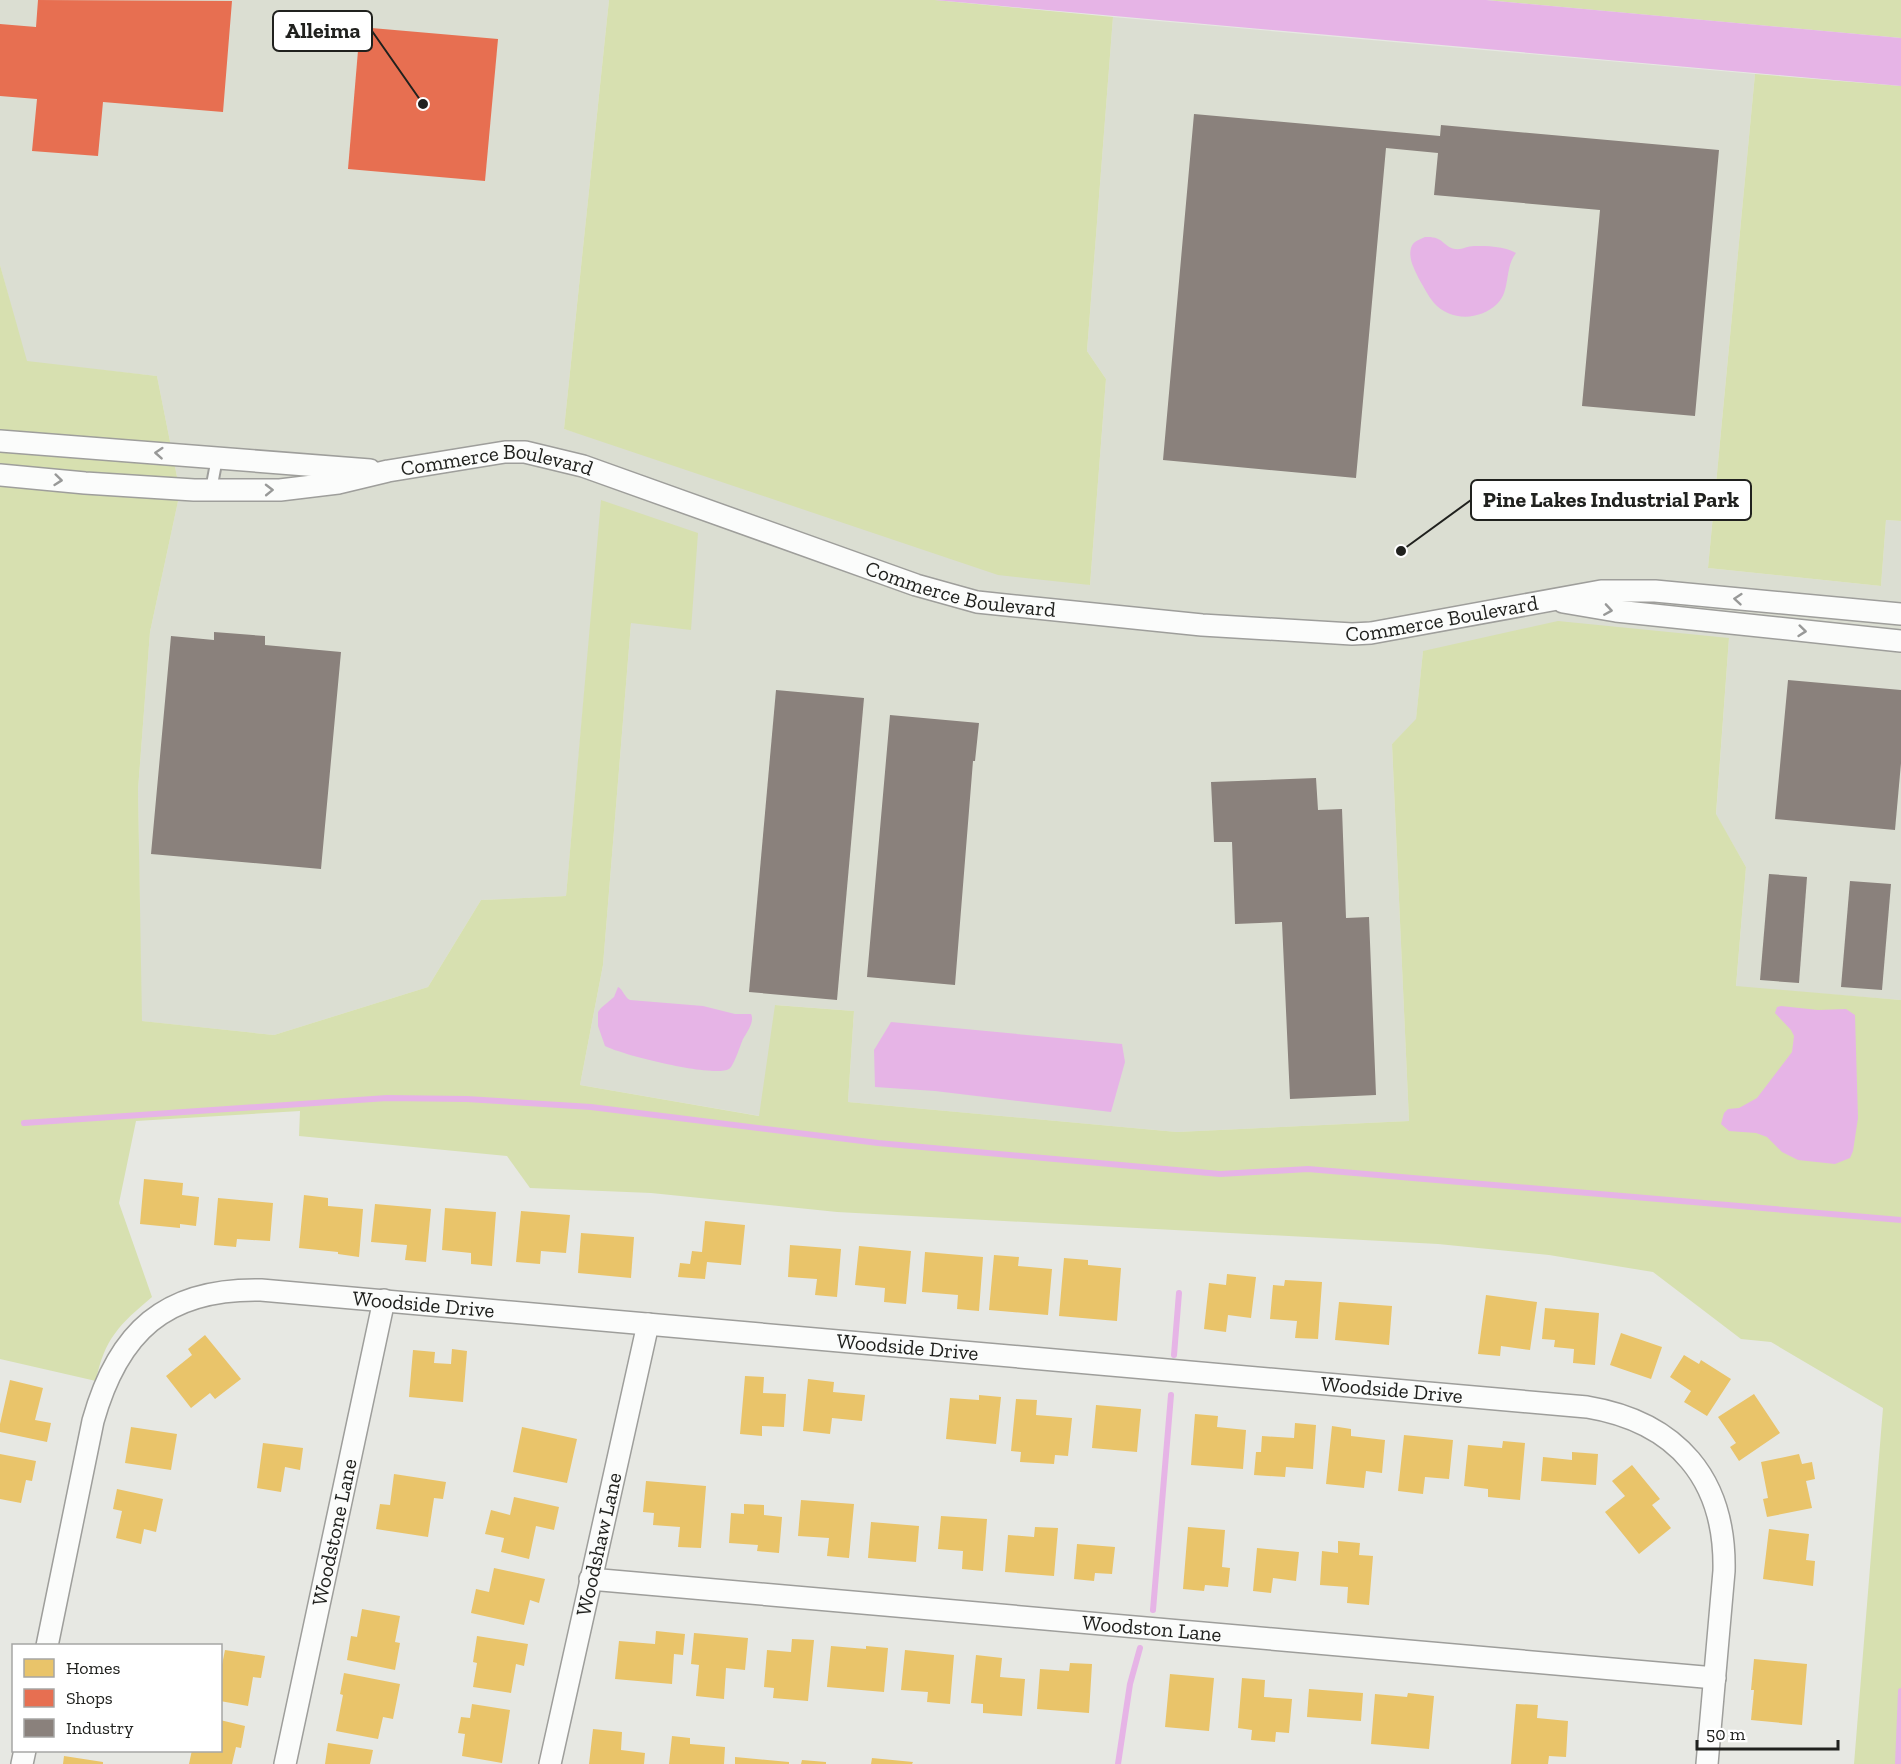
<svg xmlns="http://www.w3.org/2000/svg" width="1901" height="1764" font-family="'Zilla Slab',serif">
	<style>
		.built { fill: #dbded2 }
		.green { fill: #d7e0b0 }
		.water { fill: #e6b4e6 }
		.homes { fill: #e9c46a }
		.shops { fill: #e76f51 }
		.industry { fill: #8a817c }
		.lines { fill: none; stroke-linecap: round; stroke-linejoin: round }
		.stream { stroke: #e6b4e6; stroke-width: 6 }
		.lane-casing { stroke: #9e9e9b; stroke-width: 14 }
		.street-casing { stroke: #9e9e9b; stroke-width: 24 }
		.lane { stroke: #fbfcfb; stroke-width: 10 }
		.street { stroke: #fbfcfb; stroke-width: 21 }
		.oneway { stroke: #989998 }
		.labels { text-anchor: middle; stroke-width: 6; stroke-linejoin: round; paint-order: stroke }
		.street-label { font-size: 21px; fill: #20211e; stroke: #fff }
		.leader { fill: none; stroke: #20211e; stroke-width: 2 }
		.callout-dot { fill: #20211e; stroke: #fff; stroke-width: 2 }
		.callout { fill: #fff; stroke: #20211e; stroke-width: 2 }
		.callout-label { font-size: 22px; text-anchor: middle; font-weight: bold; fill: #20211e }
	</style>
	<rect width="100%" height="100%" fill="#e7e8e3"/>
	<!-- built -->
	<path class="built" d="M0,0H609L564,429L1090,585L1106,379L1087,351L1113,17L1755,74L1708,568L1881,586L1886,520L1901,521V1000L1736,987L1746,867L1716,815L1729,638L1423,651L1416,720L1392,744L1409,1121L1177,1132L848,1102L854,1011L776,1005L760,1116L580,1085L603,965L631,623L602,500L566,896L481,900L428,987L274,1035L141,1021L138,790L150,632L180,492L157,376L26,362L0,265Z"/>
	<!-- green -->
	<g class="green">
		<path d="M609,0H935L1113,17L1087,351L1106,379L1090,585L998,575L564,429Z"/>
		<path d="M1486,0H1901V38Z"/>
		<path d="M1755,74L1901,86V521L1886,520L1881,586L1708,568Z"/>
		<path d="M0,265L27,361L157,376L180,492L150,632L138,790L142,1021L274,1035L428,987L481,900L566,896L601,500L698,533L691,630L631,623L603,965L580,1085L759,1116L775,1005L854,1011L848,1102L1177,1132L1409,1121L1392,744L1416,719L1423,651L1558,621L1729,638L1716,814L1746,867L1736,986L1901,1000V1764H1854L1883,1408L1771,1342L1741,1339L1653,1272L1549,1255L1438,1244L837,1212L651,1193L530,1188L507,1156L299,1136L300,1111L136,1121L119,1203L152,1297C120,1324 104,1339 96,1381L0,1359Z"/>
	</g>
	<!-- water -->
	<g class="water">
		<path d="M935,0H1486L1901,38V86Z"/>
		<path d="M1425,237C1444,236 1442,246 1455,249C1462,250 1467,246 1474,246C1486,246 1505,246 1516,253C1504,268 1511,291 1497,304C1479,321 1450,321 1434,303C1428,296 1424,287 1419,279C1415,270 1408,259 1411,248C1413,241 1419,240 1425,237Z"/>
		<path d="M618,987C623,989 624,997 630,1000L703,1006L735,1014H751C755,1021 747,1032 743,1039C740,1046 734,1066 729,1069C714,1078 622,1055 605,1046L598,1026V1012L601,1008L614,997Z"/>
		<path d="M1781,1006L1818,1010L1846,1009L1855,1015L1858,1118L1853,1151L1850,1158L1835,1164L1798,1160L1782,1152L1767,1137L1756,1133L1729,1131L1721,1124L1724,1113L1728,1109L1739,1108L1757,1098L1792,1052L1794,1036L1791,1030L1775,1013L1777,1007Z"/>
		<path d="M891,1022L1122,1044L1125,1062L1111,1112L935,1091L875,1087L874,1050Z"/>
	</g>
	<!-- homes -->
	<g class="homes">
		<path d="M144,1179L183,1183L182,1195L199,1197L196,1226L180,1224V1228L140,1224Z"/>
		<path d="M304,1195L328,1198V1206L363,1209L359,1257L338,1254V1252L299,1248Z"/>
		<path d="M218,1198L273,1203L270,1241L237,1239L236,1247L214,1245Z"/>
		<path d="M375,1204L431,1209L426,1262L405,1260L407,1245L371,1242Z"/>
		<path d="M445,1208L496,1212L492,1266L471,1264V1253L442,1250Z"/>
		<path d="M521,1211L570,1215L566,1253L541,1251L540,1264L516,1262Z"/>
		<path d="M705,1221L745,1225L741,1265L707,1262L705,1279L678,1277L680,1263L690,1264L692,1251L702,1252Z"/>
		<path d="M581,1233L634,1237L631,1278L578,1273Z"/>
		<path d="M790,1245L841,1249L837,1297L815,1295L817,1279L788,1277Z"/>
		<path d="M859,1246L911,1251L906,1304L884,1302L885,1288L855,1285Z"/>
		<path d="M925,1252L983,1257L979,1311L957,1309L958,1295L922,1292Z"/>
		<path d="M994,1255L1019,1257L1018,1266L1052,1269L1048,1315L989,1310Z"/>
		<path d="M1064,1258L1088,1260V1265L1121,1268L1117,1321L1059,1316Z"/>
		<path d="M1227,1274L1256,1277L1251,1318L1228,1315L1226,1332L1204,1329L1209,1283L1226,1285Z"/>
		<path d="M1285,1280L1322,1282L1318,1339L1295,1338L1297,1321L1270,1319L1273,1285L1284,1286Z"/>
		<path d="M1486,1295L1537,1302L1530,1350L1501,1346L1500,1356L1478,1354Z"/>
		<path d="M1339,1302L1392,1306L1389,1345L1335,1340Z"/>
		<path d="M1545,1308L1599,1313L1595,1365L1573,1363L1574,1349L1554,1347L1555,1340L1542,1339Z"/>
		<path d="M1621,1333L1662,1347L1651,1379L1610,1365Z"/>
		<path d="M205,1335L241,1379L215,1399L210,1393L191,1408L166,1376L192,1355L188,1349Z"/>
		<path d="M452,1349L467,1351L463,1402L409,1397L413,1350L435,1352L434,1363L451,1364Z"/>
		<path d="M1684,1355L1699,1364L1701,1360L1731,1379L1707,1416L1684,1402L1691,1391L1670,1377Z"/>
		<path d="M745,1376L764,1377L763,1393L786,1394L784,1427L762,1426V1436L740,1434Z"/>
		<path d="M808,1379L834,1382L833,1392L865,1395L862,1421L832,1418L830,1434L803,1431Z"/>
		<path d="M10,1380L43,1388L35,1420L51,1423L47,1442L0,1432V1424Z"/>
		<path d="M1754,1394L1780,1433L1739,1461L1730,1447L1736,1443L1718,1417Z"/>
		<path d="M979,1395L1001,1397L996,1444L946,1439L950,1398L979,1400Z"/>
		<path d="M1016,1399L1037,1400L1036,1415L1072,1418L1068,1456L1055,1455L1054,1464L1020,1462L1021,1452L1011,1451Z"/>
		<path d="M1096,1405L1141,1409L1137,1452L1092,1448Z"/>
		<path d="M1195,1414L1218,1416L1217,1427L1246,1430L1243,1469L1191,1465Z"/>
		<path d="M1295,1423L1316,1425L1313,1469L1286,1467L1285,1477L1254,1475L1256,1452H1261L1262,1436L1294,1438Z"/>
		<path d="M1332,1426L1351,1429V1436L1385,1440L1382,1473L1366,1471L1364,1488L1326,1484Z"/>
		<path d="M131,1427L177,1434L171,1470L125,1463Z"/>
		<path d="M522,1427L577,1439L567,1483L513,1472Z"/>
		<path d="M1404,1435L1453,1440L1449,1479L1425,1477L1423,1494L1398,1491Z"/>
		<path d="M1503,1441L1525,1443L1520,1500L1488,1497V1489L1464,1486L1468,1445L1502,1448Z"/>
		<path d="M263,1443L303,1448L300,1470L285,1467L281,1492L257,1488Z"/>
		<path d="M1572,1452L1598,1454L1596,1485L1541,1481L1543,1457L1572,1460Z"/>
		<path d="M0,1454L36,1461L32,1481L26,1480L21,1503L0,1499Z"/>
		<path d="M1799,1454L1802,1464L1812,1462L1815,1479L1806,1481L1812,1508L1767,1517L1763,1499L1768,1498L1761,1462Z"/>
		<path d="M1632,1465L1660,1499L1652,1505L1671,1528L1639,1554L1605,1512L1625,1496L1612,1481Z"/>
		<path d="M394,1474L446,1482L443,1499L434,1498L428,1537L376,1529L380,1504L390,1505Z"/>
		<path d="M646,1481L706,1486L701,1548L678,1547L680,1527L653,1525L654,1513L643,1512Z"/>
		<path d="M117,1489L163,1499L156,1532L144,1529L141,1544L116,1538L122,1511L113,1509Z"/>
		<path d="M514,1497L559,1507L554,1530L536,1526L529,1559L501,1552L504,1538L485,1534L491,1510L510,1515Z"/>
		<path d="M801,1500L854,1504L849,1558L827,1556L829,1538L798,1536Z"/>
		<path d="M744,1504L764,1505V1515L782,1517L779,1553L757,1551L758,1545L729,1543L731,1513L744,1514Z"/>
		<path d="M941,1516L987,1519L983,1571L962,1569L963,1551L938,1549Z"/>
		<path d="M871,1522L919,1526L916,1562L868,1558Z"/>
		<path d="M1035,1527L1058,1528L1054,1576L1005,1572L1008,1535L1034,1537Z"/>
		<path d="M1188,1527L1225,1530L1222,1567L1230,1568L1228,1587L1205,1585L1204,1591L1183,1589Z"/>
		<path d="M1769,1529L1809,1534L1806,1560L1815,1561L1813,1586L1763,1579Z"/>
		<path d="M1338,1541L1360,1543L1359,1555L1373,1556L1369,1605L1347,1603L1348,1587L1320,1585L1322,1551L1338,1553Z"/>
		<path d="M1077,1544L1115,1547L1112,1574L1095,1573L1094,1581L1074,1579Z"/>
		<path d="M1257,1548L1299,1552L1296,1581L1273,1578L1271,1593L1253,1591Z"/>
		<path d="M494,1568L545,1579L539,1603L530,1600L524,1625L471,1613L476,1589L489,1592Z"/>
		<path d="M362,1609L400,1616L395,1642L400,1643L395,1670L347,1660L351,1636L357,1637Z"/>
		<path d="M656,1631L685,1634L683,1655L674,1654L672,1684L615,1679L619,1641L655,1644Z"/>
		<path d="M694,1633L748,1638L745,1670L726,1668L724,1699L696,1696L699,1665L691,1664Z"/>
		<path d="M477,1636L528,1644L524,1666L516,1664L511,1693L473,1687L477,1663L473,1662Z"/>
		<path d="M792,1639L814,1640L808,1701L773,1698L774,1688L764,1687L767,1650L791,1652Z"/>
		<path d="M831,1646L866,1649V1646L888,1648L884,1692L827,1687Z"/>
		<path d="M225,1650L265,1656L261,1678L253,1677L248,1706L220,1701V1664L222,1665Z"/>
		<path d="M905,1650L954,1655L950,1704L927,1702L928,1692L901,1690Z"/>
		<path d="M976,1655L1002,1658L1000,1677L1025,1679L1022,1716L983,1713V1704L971,1703Z"/>
		<path d="M1754,1659L1807,1664L1802,1725L1751,1720L1754,1690H1751Z"/>
		<path d="M1070,1663L1092,1664L1089,1713L1037,1709L1040,1669L1069,1671Z"/>
		<path d="M344,1673L400,1684L393,1719L383,1717L378,1739L336,1731L343,1695L340,1694Z"/>
		<path d="M1170,1674L1214,1678L1209,1731L1165,1727Z"/>
		<path d="M1242,1678L1265,1680L1264,1697L1292,1699L1289,1733L1276,1732L1275,1742L1251,1740L1252,1730L1238,1728Z"/>
		<path d="M1309,1689L1363,1693L1361,1721L1307,1717Z"/>
		<path d="M1408,1693L1434,1696L1429,1749L1371,1744L1375,1694L1407,1697Z"/>
		<path d="M472,1704L510,1710L502,1763L462,1756L465,1734L458,1733L461,1717L470,1718Z"/>
		<path d="M1516,1704L1538,1705L1537,1718L1568,1721L1566,1757L1549,1756L1548,1764H1511Z"/>
		<path d="M220,1720L245,1726L241,1748L236,1747L232,1764H189L192,1750H220Z"/>
		<path d="M593,1729L622,1732L621,1750L645,1753L644,1764H589Z"/>
		<path d="M672,1736L690,1738V1744L725,1747L724,1764H669Z"/>
		<path d="M328,1743L373,1750L370,1764H325Z"/>
		<path d="M64,1756L103,1762V1764H63Z"/>
		<path d="M735,1757L789,1762V1764H735Z"/>
		<path d="M872,1758L913,1762L912,1764H871Z"/>
		<path d="M802,1760L826,1762V1764H801Z"/>
	</g>
	<!-- shops -->
	<g class="shops">
		<path d="M38,0L232,1L223,112L103,102L98,156L32,151L37,99L0,96V24L36,27Z"/>
		<path d="M360,27L498,39L485,181L348,169Z"/>
	</g>
	<!-- industry -->
	<g class="industry">
		<path d="M1194,114L1440,136L1441,125L1719,150L1695,416L1582,406L1600,210L1434,195L1438,153L1386,148L1356,478L1163,460Z"/>
		<path d="M214,632L265,636V645L341,652L321,869L151,854L171,636L214,640Z"/>
		<path d="M1788,680L1901,690V763L1895,830L1775,819Z"/>
		<path d="M776,690L864,698L837,1000L749,992Z"/>
		<path d="M890,715L979,723L975,761H973L955,985L867,977Z"/>
		<path d="M1316,778L1318,810L1342,809L1346,918L1369,917L1376,1095L1290,1099L1282,922L1235,924L1232,842H1214L1211,782Z"/>
		<path d="M1769,874L1807,877L1799,983L1760,980Z"/>
		<path d="M1850,881L1891,884L1882,990L1841,987Z"/>
	</g>
	<g class="lines">
		<!-- stream -->
		<g class="stream">
			<path d="M24,1123L387,1098L467,1099L591,1107L878,1143L1220,1174L1308,1169L1901,1220"/>
			<path d="M1174,1355L1179,1293"/>
			<path d="M1153,1610L1171,1395"/>
			<path d="M1118,1764L1130,1684L1140,1648"/>
			<path d="M1898,1764L1901,1691"/>
		</g>
		<defs>
			<path id="lane" d="M211,490L217,458"/>
			<g id="street">
				<path d="M0,441L370,470"/>
				<path id="s1" d="M0,475L85,483L194,490H280L338,483L388,471L505,452H525L583,466L916,585L977,602L1202,625L1352,634L1371,633L1601,591H1655L1901,614"/>
				<path d="M1563,602L1616,611L1901,641"/>
				<path id="s2" d="M590,1579L1715,1678"/>
				<path id="s3" d="M47,1646L93,1421C118,1332 165,1288 261,1290L1587,1407C1677,1422 1726,1479 1724,1571L1707,1764"/>
				<path d="M22,1764L25,1750"/>
				<path id="s4" d="M285,1764L384,1300"/>
				<path id="s5" d="M550,1764L648,1324"/>
			</g>
		</defs>
		<!-- lane casing -->
		<use href="#lane" class="lane-casing"/>
		<!-- street casing -->
		<use href="#street" class="street-casing"/>
		<!-- lane -->
		<use href="#lane" class="lane"/>
		<!-- street -->
		<use href="#street" class="street"/>
	</g>
	<!-- one-way arrows -->
	<defs><path id="oneway-chevron" d="M-2-3.5L2.5 0L-2 3.5" fill="none" stroke-width="1.6" stroke-linecap="round" stroke-linejoin="round" transform="scale(1.5)"/></defs>
	<g class="oneway">
		<use href="#oneway-chevron" transform="translate(159 453) rotate(-176)"/>
		<use href="#oneway-chevron" transform="translate(58 480) rotate(6)"/>
		<use href="#oneway-chevron" transform="translate(269 490) rotate(-1)"/>
		<use href="#oneway-chevron" transform="translate(1738 599) rotate(-175)"/>
		<use href="#oneway-chevron" transform="translate(1608 610) rotate(9)"/>
		<use href="#oneway-chevron" transform="translate(1802 631) rotate(6)"/>
	</g>
	<g class="labels">
		<!-- street labels -->
		<g class="street-label">
			<text dy="7" stroke="none"><textPath href="#s1" startOffset="501">Commerce Boulevard</textPath></text>
			<text dy="7" stroke="none"><textPath href="#s1" startOffset="987">Commerce Boulevard</textPath></text>
			<text dy="7" stroke="none"><textPath href="#s1" startOffset="1473">Commerce Boulevard</textPath></text>
			<text dy="7" stroke="none"><textPath href="#s3" startOffset="627">Woodside Drive</textPath></text>
			<text dy="7" stroke="none"><textPath href="#s3" startOffset="1113">Woodside Drive</textPath></text>
			<text dy="7" stroke="none"><textPath href="#s3" startOffset="1599">Woodside Drive</textPath></text>
			<text dy="7" stroke="none"><textPath href="#s4" startOffset="237">Woodstone Lane</textPath></text>
			<text dy="7" stroke="none"><textPath href="#s5" startOffset="225">Woodshaw Lane</textPath></text>
			<text dy="7" stroke="none"><textPath href="#s2" startOffset="564">Woodston Lane</textPath></text>
		</g>
	</g>
	<!-- callouts -->
	<path class="leader" d="M423 104L372 31M1401 551L1471 500"/>
	<g class="callout-dot">
		<circle cx="423" cy="104" r="6"/>
		<circle cx="1401" cy="551" r="6"/>
	</g>
	<g class="callout">
		<rect x="273" y="11" width="99" height="40" rx="6"/>
		<rect x="1471" y="480" width="280" height="40" rx="6"/>
	</g>
	<g class="callout-label">
		<text x="323" y="38">Alleima</text>
		<text x="1611" y="507">Pine Lakes Industrial Park</text>
	</g>
	<!-- legend -->
	<rect x="12" y="1644" width="210" height="108" fill="#ffffff" stroke="#a6a6a5" stroke-width="1.5"/>
	<rect x="24" y="1659" width="30" height="18" fill="#e9c46a" stroke="#a6a6a5" stroke-width="1.5"/>
	<text x="66" y="1674" font-size="18" fill="#20211e">Homes</text>
	<rect x="24" y="1689" width="30" height="18" fill="#e76f51" stroke="#a6a6a5" stroke-width="1.5"/>
	<text x="66" y="1704" font-size="18" fill="#20211e">Shops</text>
	<rect x="24" y="1719" width="30" height="18" fill="#8a817c" stroke="#a6a6a5" stroke-width="1.5"/>
	<text x="66" y="1734" font-size="18" fill="#20211e">Industry</text>
	<!-- scale -->
	<path d="M1697 1740v9h141v-9" fill="none" stroke="#20211e" stroke-width="3"/>
	<text x="1706" y="1740" font-size="18" fill="#20211e" stroke="#ffffff" stroke-width="4.5" paint-order="stroke">50 m</text>
</svg>
